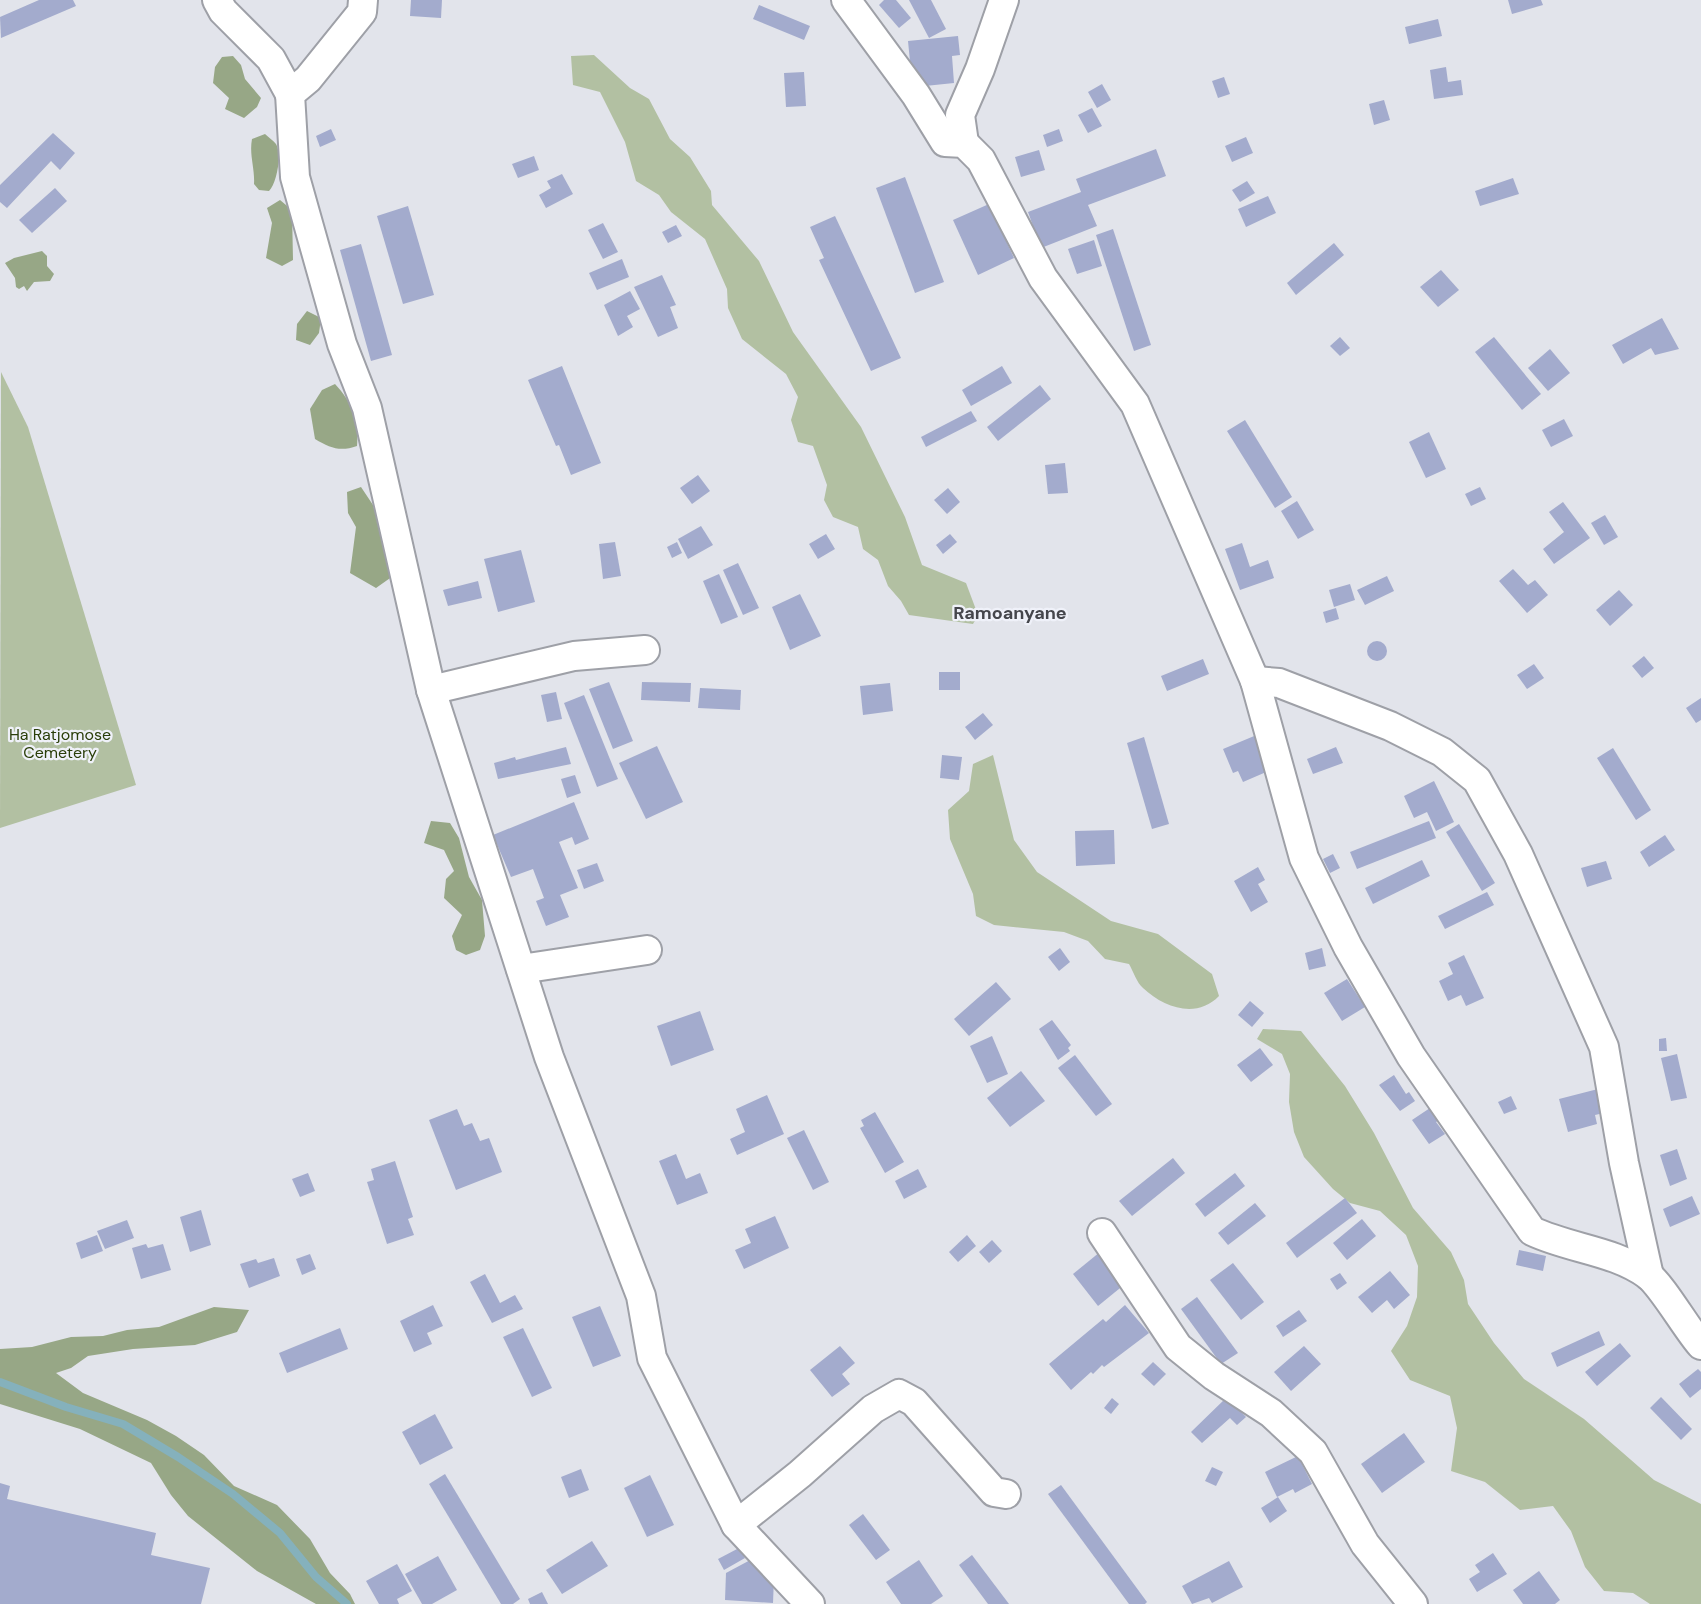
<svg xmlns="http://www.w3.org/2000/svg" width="1701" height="1604" font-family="'DM Sans',sans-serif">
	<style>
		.green { fill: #b2c0a2 }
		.forest { fill: #97a786 }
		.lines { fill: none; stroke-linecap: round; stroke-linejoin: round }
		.stream { stroke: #85b1bc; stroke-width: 8 }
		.building { fill: #a3abcd }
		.minor-casing { stroke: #9ea0a7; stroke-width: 32 }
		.minor { stroke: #fff; stroke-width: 28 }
		.labels { text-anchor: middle; stroke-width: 4.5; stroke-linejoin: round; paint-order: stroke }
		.park-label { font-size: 16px; fill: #2a3e09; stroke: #eff1f9 }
		.neighbourhood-label { font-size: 18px; font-weight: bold; fill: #45464c; stroke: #eff1f9 }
	</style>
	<rect width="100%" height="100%" fill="#e2e4eb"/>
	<!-- green -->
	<g class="green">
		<path d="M594,55L630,88L649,99L670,139L690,157L711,191L712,205L759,261L793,332L861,427L905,517L922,565L966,583L978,615L973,624L909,615L901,601L888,586L878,560L863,549L858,527L833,517L824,500L827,485L813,446L798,442L791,420L798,397L786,374L742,339L728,308L727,289L705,239L671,212L659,195L636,181L625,142L600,92L573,85L571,56Z"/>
		<path d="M1,372L28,427L136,785L0,828Z"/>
		<path d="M993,755L1014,840L1037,872L1111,921L1158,934L1212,974L1219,996C1197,1019 1164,1008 1143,988C1137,983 1133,971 1129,964L1105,959L1088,941L1064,932L994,925L976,916L973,894L950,839L948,810L969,791L973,764Z"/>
		<path d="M1263,1029L1301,1031L1345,1086L1374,1133L1413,1208L1451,1252L1464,1280L1468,1304L1494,1343L1524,1379L1584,1419L1654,1480L1701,1504V1604H1650L1633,1593L1604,1591L1585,1567L1571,1531L1553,1506L1520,1510L1485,1482L1451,1471L1457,1428L1450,1396L1410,1380L1391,1351L1407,1326L1417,1297L1418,1266L1406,1235L1380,1211L1350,1203L1333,1189L1304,1157L1294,1132L1289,1102L1290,1074L1282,1054L1257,1039Z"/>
	</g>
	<!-- forest -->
	<g class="forest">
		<path d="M233,56L241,65L245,79L261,98L257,107L244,118L225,109L229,98L213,83L215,67L222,57Z"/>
		<path d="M265,134C268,137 273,140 276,144C282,154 277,183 269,191L259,190L254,184C255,168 249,155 252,139Z"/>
		<path d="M280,200L292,210L293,260L282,266L266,258L272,223L267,208Z"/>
		<path d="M42,251L47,256V266L54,274L50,281L34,282L27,291L24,286L19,289L16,287L15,278L5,263L14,258Z"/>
		<path d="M307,311L321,318L319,333L310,345L296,340L297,324Z"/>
		<path d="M335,384C352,402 359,421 357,446C340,452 330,448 315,439L310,409L322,390Z"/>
		<path d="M361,487L373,505L393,576L376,588L350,573L356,527L348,513L347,492Z"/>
		<path d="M431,821L450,823L459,838L469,877L482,900L485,936L480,950L466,955L456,950L452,936L462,915L444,898L446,879L454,871L444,850L424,843Z"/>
		<path d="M214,1307L249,1310L237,1332L195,1345L133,1349L88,1356L71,1368L56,1373L83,1393L147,1420L176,1436L204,1455L234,1486L277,1505L310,1539L330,1573L350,1594L355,1604H316L257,1571L188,1516L171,1495L151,1463L80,1429L0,1404V1349L32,1347L71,1337L103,1336L127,1330L159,1327Z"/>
	</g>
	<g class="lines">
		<!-- stream -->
		<path class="stream" d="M0,1382L66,1407L123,1424L178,1457L233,1494L280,1533L316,1577L347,1604"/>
	</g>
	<!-- building -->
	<g class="building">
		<path d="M39,0H73L76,6L1,38L0,17Z"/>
		<path d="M411,0H442L441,18L410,16Z"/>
		<path d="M884,0H896L911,18L899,28L879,5Z"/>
		<path d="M909,0H931L946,29L929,38Z"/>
		<path d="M1508,0H1541L1543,5L1512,14Z"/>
		<path d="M759,5L810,26L804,40L753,19Z"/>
		<path d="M1438,19L1442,36L1409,44L1405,27Z"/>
		<path d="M958,36L960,55L952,56L954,83L925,86L924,81L912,82L908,41Z"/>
		<path d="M1446,67L1448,82L1461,80L1463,95L1434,99L1430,70Z"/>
		<path d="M804,72L806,106L786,107L784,73Z"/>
		<path d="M1224,77L1230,94L1218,98L1212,81Z"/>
		<path d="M1102,84L1111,100L1097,108L1088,92Z"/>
		<path d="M1384,100L1390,120L1374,125L1369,104Z"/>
		<path d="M1092,108L1102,126L1088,133L1078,115Z"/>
		<path d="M331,129L336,140L320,147L316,136Z"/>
		<path d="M1059,129L1063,141L1047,147L1043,135Z"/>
		<path d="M53,133L75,153L60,170L51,161L7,208L0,202V185Z"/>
		<path d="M1246,137L1253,153L1232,162L1225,146Z"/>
		<path d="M1156,149L1166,176L1088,205L1097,226L1041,248L1028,212L1081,192L1076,179Z"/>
		<path d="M1039,150L1045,170L1021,177L1015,157Z"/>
		<path d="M534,156L539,170L518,178L512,164Z"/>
		<path d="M562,174L573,194L546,208L539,195L551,188L547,181Z"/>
		<path d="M905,177L944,282L915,293L876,188Z"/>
		<path d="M1513,178L1519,194L1480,206L1475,191Z"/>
		<path d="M1247,181L1255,193L1240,202L1232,190Z"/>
		<path d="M55,188L67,201L32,233L19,220Z"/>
		<path d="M1268,196L1276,213L1246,227L1238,209Z"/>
		<path d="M989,204L1014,258L978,275L953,220Z"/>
		<path d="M408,206L434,295L403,304L377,216Z"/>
		<path d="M835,216L901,358L871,371L819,260L824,258L810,227Z"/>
		<path d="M603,223L618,252L603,259L588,230Z"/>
		<path d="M676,225L682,236L668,243L662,232Z"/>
		<path d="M1113,229L1151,345L1134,351L1096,235Z"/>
		<path d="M1094,240L1102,266L1077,274L1068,249Z"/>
		<path d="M1334,243L1344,255L1296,295L1287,283Z"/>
		<path d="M361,244L392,355L371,361L340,250Z"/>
		<path d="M622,259L629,277L597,290L589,273Z"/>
		<path d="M1441,270L1459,290L1438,307L1420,287Z"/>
		<path d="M662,275L676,305L670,307L678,328L658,337L634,287Z"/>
		<path d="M630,291L640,309L627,316L633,327L618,336L604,305Z"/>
		<path d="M1662,318L1679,349L1655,355L1651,348L1623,364L1612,345Z"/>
		<path d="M1340,337L1350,348L1340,356L1330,346Z"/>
		<path d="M1494,337L1541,394L1522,410L1475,352Z"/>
		<path d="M1550,349L1570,373L1548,391L1528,368Z"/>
		<path d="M562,366L601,463L571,475L559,445L556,446L528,380Z"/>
		<path d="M1002,366L1012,383L971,406L962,390Z"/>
		<path d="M1040,385L1051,399L998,441L987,427Z"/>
		<path d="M971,411L977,421L926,447L921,437Z"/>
		<path d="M1564,419L1573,436L1551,447L1542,430Z"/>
		<path d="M1245,420L1292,497L1275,508L1227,431Z"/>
		<path d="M1429,432L1446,469L1426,478L1409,442Z"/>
		<path d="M1065,463L1068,493L1048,494L1045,465Z"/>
		<path d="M698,475L710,491L692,504L680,488Z"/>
		<path d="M1480,487L1486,499L1471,506L1465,494Z"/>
		<path d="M948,488L960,502L947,514L934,500Z"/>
		<path d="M1297,501L1314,530L1298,539L1281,511Z"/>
		<path d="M1563,502L1590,538L1554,564L1543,549L1564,532L1549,512Z"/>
		<path d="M1605,515L1618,537L1604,545L1591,523Z"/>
		<path d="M701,526L713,545L688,559L678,539Z"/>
		<path d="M826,534L835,549L818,559L809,544Z"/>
		<path d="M950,534L957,542L943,554L936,545Z"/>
		<path d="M615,542L621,576L603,579L599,544Z"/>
		<path d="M677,542L682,553L672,558L667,547Z"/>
		<path d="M1242,543L1250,567L1268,560L1274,578L1240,590L1225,549Z"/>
		<path d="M521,550L535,602L498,612L484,559Z"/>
		<path d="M738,563L759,608L743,615L723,570Z"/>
		<path d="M1513,569L1528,585L1535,580L1548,595L1527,613L1499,581Z"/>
		<path d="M719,574L738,617L721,624L703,581Z"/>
		<path d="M1387,576L1394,591L1365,605L1357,590Z"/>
		<path d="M478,581L482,598L448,606L443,590Z"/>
		<path d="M1350,584L1355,600L1334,607L1329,590Z"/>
		<path d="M1619,590L1633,605L1610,626L1596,610Z"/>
		<path d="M800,594L821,636L790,650L772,607Z"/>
		<path d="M1336,608L1339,619L1326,623L1323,612Z"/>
		<circle cx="1377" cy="651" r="10"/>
		<path d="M1644,656L1654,668L1642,678L1632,666Z"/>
		<path d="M1203,659L1209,674L1167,691L1161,676Z"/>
		<path d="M1534,664L1544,678L1527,689L1517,675Z"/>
		<rect x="939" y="672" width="21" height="18"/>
		<path d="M609,682L633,741L613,749L589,689Z"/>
		<path d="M642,682L691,683L690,702L641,700Z"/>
		<path d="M890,683L893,711L863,715L860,686Z"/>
		<path d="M700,688L741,690L740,710L698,708Z"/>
		<path d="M556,692L562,719L547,722L541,695Z"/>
		<path d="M584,695L618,779L597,787L564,703Z"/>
		<path d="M1701,698V720L1696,723L1686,708Z"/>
		<path d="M983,713L993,725L975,740L965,727Z"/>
		<path d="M1259,734L1273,769L1243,782L1238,771L1233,773L1223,749Z"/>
		<path d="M1144,737L1169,824L1152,829L1127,743Z"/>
		<path d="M657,746L683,802L646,819L619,763Z"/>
		<path d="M566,747L571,764L498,779L494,763L515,757L516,760Z"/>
		<path d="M1336,747L1343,763L1313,774L1307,759Z"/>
		<path d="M1613,748L1651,810L1636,820L1597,758Z"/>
		<path d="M942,755L962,757L959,780L940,778Z"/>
		<path d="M575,775L581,793L567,798L561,779Z"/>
		<path d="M1434,781L1454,822L1436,831L1427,812L1414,818L1404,796Z"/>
		<path d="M574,802L589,839L575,845L572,837L559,842L578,888L560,895L569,917L546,926L536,901L544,898L533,869L511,877L493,835Z"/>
		<path d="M1429,821L1436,838L1357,869L1350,852Z"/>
		<path d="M1459,824L1495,883L1482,891L1446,832Z"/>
		<path d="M1114,830L1115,864L1076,866L1075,831Z"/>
		<path d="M1665,835L1675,850L1649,867L1640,852Z"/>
		<path d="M1333,854L1340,868L1330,873L1323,859Z"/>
		<path d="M1422,860L1430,876L1373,904L1365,888Z"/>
		<path d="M1606,861L1612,879L1587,887L1581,868Z"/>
		<path d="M597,863L604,881L584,889L577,870Z"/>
		<path d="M1258,867L1265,880L1258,884L1268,902L1251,912L1234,881Z"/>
		<path d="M1487,892L1494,905L1445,929L1438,916Z"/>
		<path d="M1060,948L1070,962L1059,971L1048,957Z"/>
		<path d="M1322,948L1326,966L1309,970L1305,953Z"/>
		<path d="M1464,955L1484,998L1466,1006L1461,995L1448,1001L1439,981L1453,974L1448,963Z"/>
		<path d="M1347,979L1365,1007L1342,1021L1324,993Z"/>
		<path d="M996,982L1011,999L969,1036L954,1019Z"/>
		<path d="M1250,1001L1264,1013L1252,1027L1238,1015Z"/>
		<path d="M700,1011L714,1050L671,1066L657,1026Z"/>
		<path d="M1052,1020L1071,1045L1068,1048L1070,1051L1058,1060L1039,1029Z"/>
		<path d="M992,1036L1008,1074L987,1083L970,1046Z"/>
		<path d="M1666,1038L1667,1051H1659V1039Z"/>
		<path d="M1260,1048L1273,1065L1251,1082L1237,1065Z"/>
		<path d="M1677,1054L1687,1098L1671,1101L1661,1058Z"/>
		<path d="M1075,1055L1112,1104L1096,1116L1058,1068Z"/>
		<path d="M1021,1071L1045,1101L1010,1127L987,1098Z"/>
		<path d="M1394,1075L1406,1094L1409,1092L1415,1101L1400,1111L1379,1085Z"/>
		<path d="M1598,1089L1604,1113L1595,1115L1597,1124L1568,1132L1559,1099Z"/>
		<path d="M767,1095L784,1134L737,1155L730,1139L745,1132L736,1109Z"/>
		<path d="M1511,1096L1517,1109L1504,1114L1498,1102Z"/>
		<path d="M1433,1106L1441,1119L1436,1122L1445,1134L1429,1144L1412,1120Z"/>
		<path d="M457,1109L464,1126L472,1123L480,1141L489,1138L502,1172L456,1190L429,1120Z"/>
		<path d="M875,1112L904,1162L885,1173L860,1128L864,1126L861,1120Z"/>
		<path d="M804,1130L829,1182L813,1190L787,1138Z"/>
		<path d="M1677,1149L1687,1179L1670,1186L1660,1155Z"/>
		<path d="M676,1154L686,1179L700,1173L708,1193L677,1205L659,1161Z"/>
		<path d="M1173,1158L1185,1173L1132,1216L1119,1201Z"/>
		<path d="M395,1161L413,1217L408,1219L414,1235L387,1244L367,1182L374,1180L371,1169Z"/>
		<path d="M918,1169L927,1187L904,1199L895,1181Z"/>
		<path d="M308,1173L315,1191L300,1197L292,1179Z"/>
		<path d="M1235,1173L1245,1186L1205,1217L1195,1204Z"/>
		<path d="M1692,1196L1700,1214L1670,1227L1663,1209Z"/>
		<path d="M1345,1198L1357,1213L1297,1258L1286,1243Z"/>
		<path d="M1255,1203L1266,1216L1228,1245L1218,1233Z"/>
		<path d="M201,1210L211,1245L190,1252L180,1217Z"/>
		<path d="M775,1216L789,1248L744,1269L735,1250L751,1243L745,1229Z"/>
		<path d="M1362,1219L1376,1236L1347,1260L1333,1243Z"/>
		<path d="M127,1220L134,1238L105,1249L97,1231Z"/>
		<path d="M97,1235L103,1251L81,1259L76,1243Z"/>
		<path d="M967,1235L976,1246L958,1262L949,1252Z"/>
		<path d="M992,1240L1002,1251L989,1263L979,1252Z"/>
		<path d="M146,1244L148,1248L163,1244L171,1270L141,1279L132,1248Z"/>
		<path d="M1519,1250L1546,1256L1543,1271L1516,1265Z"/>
		<path d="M1100,1252L1125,1284L1098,1306L1073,1274Z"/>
		<path d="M310,1254L316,1269L302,1275L296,1259Z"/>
		<path d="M274,1258L280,1276L249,1288L240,1264L256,1259L258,1263Z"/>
		<path d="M1233,1263L1264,1302L1241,1320L1210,1280Z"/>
		<path d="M1390,1271L1410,1295L1394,1309L1387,1300L1372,1313L1358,1297Z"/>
		<path d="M1340,1273L1347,1283L1337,1290L1330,1279Z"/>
		<path d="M485,1274L500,1303L515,1295L523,1309L492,1323L470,1282Z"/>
		<path d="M1197,1297L1238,1353L1221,1364L1181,1309Z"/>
		<path d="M433,1305L443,1326L427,1333L432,1344L414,1352L400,1321Z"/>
		<path d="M1125,1305L1149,1333L1104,1367L1102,1365L1093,1374L1091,1372L1071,1390L1049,1364L1103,1319L1106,1322Z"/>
		<path d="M600,1306L621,1356L593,1367L572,1317Z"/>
		<path d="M1299,1310L1307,1321L1283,1337L1276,1326Z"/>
		<path d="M340,1328L348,1349L287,1373L279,1353Z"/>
		<path d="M523,1328L552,1388L532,1397L503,1337Z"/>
		<path d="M1599,1331L1605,1345L1557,1367L1551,1353Z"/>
		<path d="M1620,1343L1631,1356L1597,1386L1585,1372Z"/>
		<path d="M840,1346L855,1363L842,1374L850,1384L832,1397L810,1370Z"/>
		<path d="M1304,1346L1321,1364L1291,1391L1274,1372Z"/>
		<path d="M1153,1362L1166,1374L1154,1386L1141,1374Z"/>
		<path d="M1698,1369L1701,1372V1389L1690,1398L1679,1384Z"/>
		<path d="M1227,1397L1246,1417L1237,1425L1230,1418L1202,1443L1191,1432Z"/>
		<path d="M1661,1397L1692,1429L1681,1440L1650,1408Z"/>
		<path d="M1112,1398L1119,1404L1111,1414L1104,1408Z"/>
		<path d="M435,1414L453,1448L420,1465L402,1432Z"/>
		<path d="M1404,1433L1425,1462L1382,1493L1361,1464Z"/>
		<path d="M1298,1456L1312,1484L1295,1493L1293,1489L1277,1497L1265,1472Z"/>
		<path d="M1212,1467L1223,1472L1216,1486L1205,1481Z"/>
		<path d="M581,1469L589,1490L569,1498L561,1477Z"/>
		<path d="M445,1474L520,1599L513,1604H501L429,1484Z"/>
		<path d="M650,1475L674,1525L647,1537L624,1488Z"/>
		<path d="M0,1483L10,1486L7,1499L156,1533L151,1555L210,1568L201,1604H0Z"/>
		<path d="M1061,1485L1147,1602L1145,1604H1129L1048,1494Z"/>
		<path d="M1278,1497L1287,1511L1270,1523L1261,1508Z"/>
		<path d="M863,1514L890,1550L876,1560L849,1525Z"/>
		<path d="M592,1541L608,1566L562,1594L546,1570Z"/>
		<path d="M739,1548L745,1558L724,1570L718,1559Z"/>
		<path d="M1493,1553L1507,1574L1477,1592L1469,1579L1480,1572L1475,1565Z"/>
		<path d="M972,1555L1009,1604H988L959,1565Z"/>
		<path d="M438,1556L457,1590L432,1604H422L405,1574Z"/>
		<path d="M754,1558L774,1578L773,1603L725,1600L726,1573Z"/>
		<path d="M919,1560L943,1596L931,1604H901L886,1582Z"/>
		<path d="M1229,1561L1243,1587L1212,1603L1209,1598L1192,1604L1182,1586Z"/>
		<path d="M397,1564L412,1591L397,1599L399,1604H379L366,1581Z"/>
		<path d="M1539,1571L1560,1600L1555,1604H1523L1513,1590Z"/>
		<path d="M542,1592L548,1604H530L528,1599Z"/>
	</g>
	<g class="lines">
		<defs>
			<g id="minor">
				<path d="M217,0L223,11L271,59L290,94"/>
				<path d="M363,0L362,12L308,79L290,94L295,177L342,344L367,408L431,690L549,1057L641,1296L652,1358L736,1525L810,1604"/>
				<path d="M846,0L916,95L945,142L964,143L981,160L1043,278L1135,404L1255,681L1304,858L1348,947L1411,1056L1532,1231C1570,1249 1613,1250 1648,1275C1663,1287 1686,1328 1701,1345"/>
				<path d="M964,143L960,115L980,69L1004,0"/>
				<path d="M1255,681L1279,683L1390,726L1442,752L1477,780L1518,854L1604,1047L1624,1163L1649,1276"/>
				<path d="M431,690L574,656L645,650"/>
				<path d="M521,969L647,950"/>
				<path d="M1102,1233L1178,1347L1214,1376L1271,1413L1313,1452L1365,1544L1413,1604"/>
				<path d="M736,1525L800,1474L873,1409L899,1394L914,1402L994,1492L1006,1494"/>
			</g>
		</defs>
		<!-- minor casing -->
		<use href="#minor" class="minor-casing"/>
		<!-- minor -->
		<use href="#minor" class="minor"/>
	</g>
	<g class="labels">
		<!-- park labels -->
		<g class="park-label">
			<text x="60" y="740">Ha Ratjomose<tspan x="60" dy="18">Cemetery</tspan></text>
		</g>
		<!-- neighbourhood labels -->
		<g class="neighbourhood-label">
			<text x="1010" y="619">Ramoanyane</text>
		</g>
	</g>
</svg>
